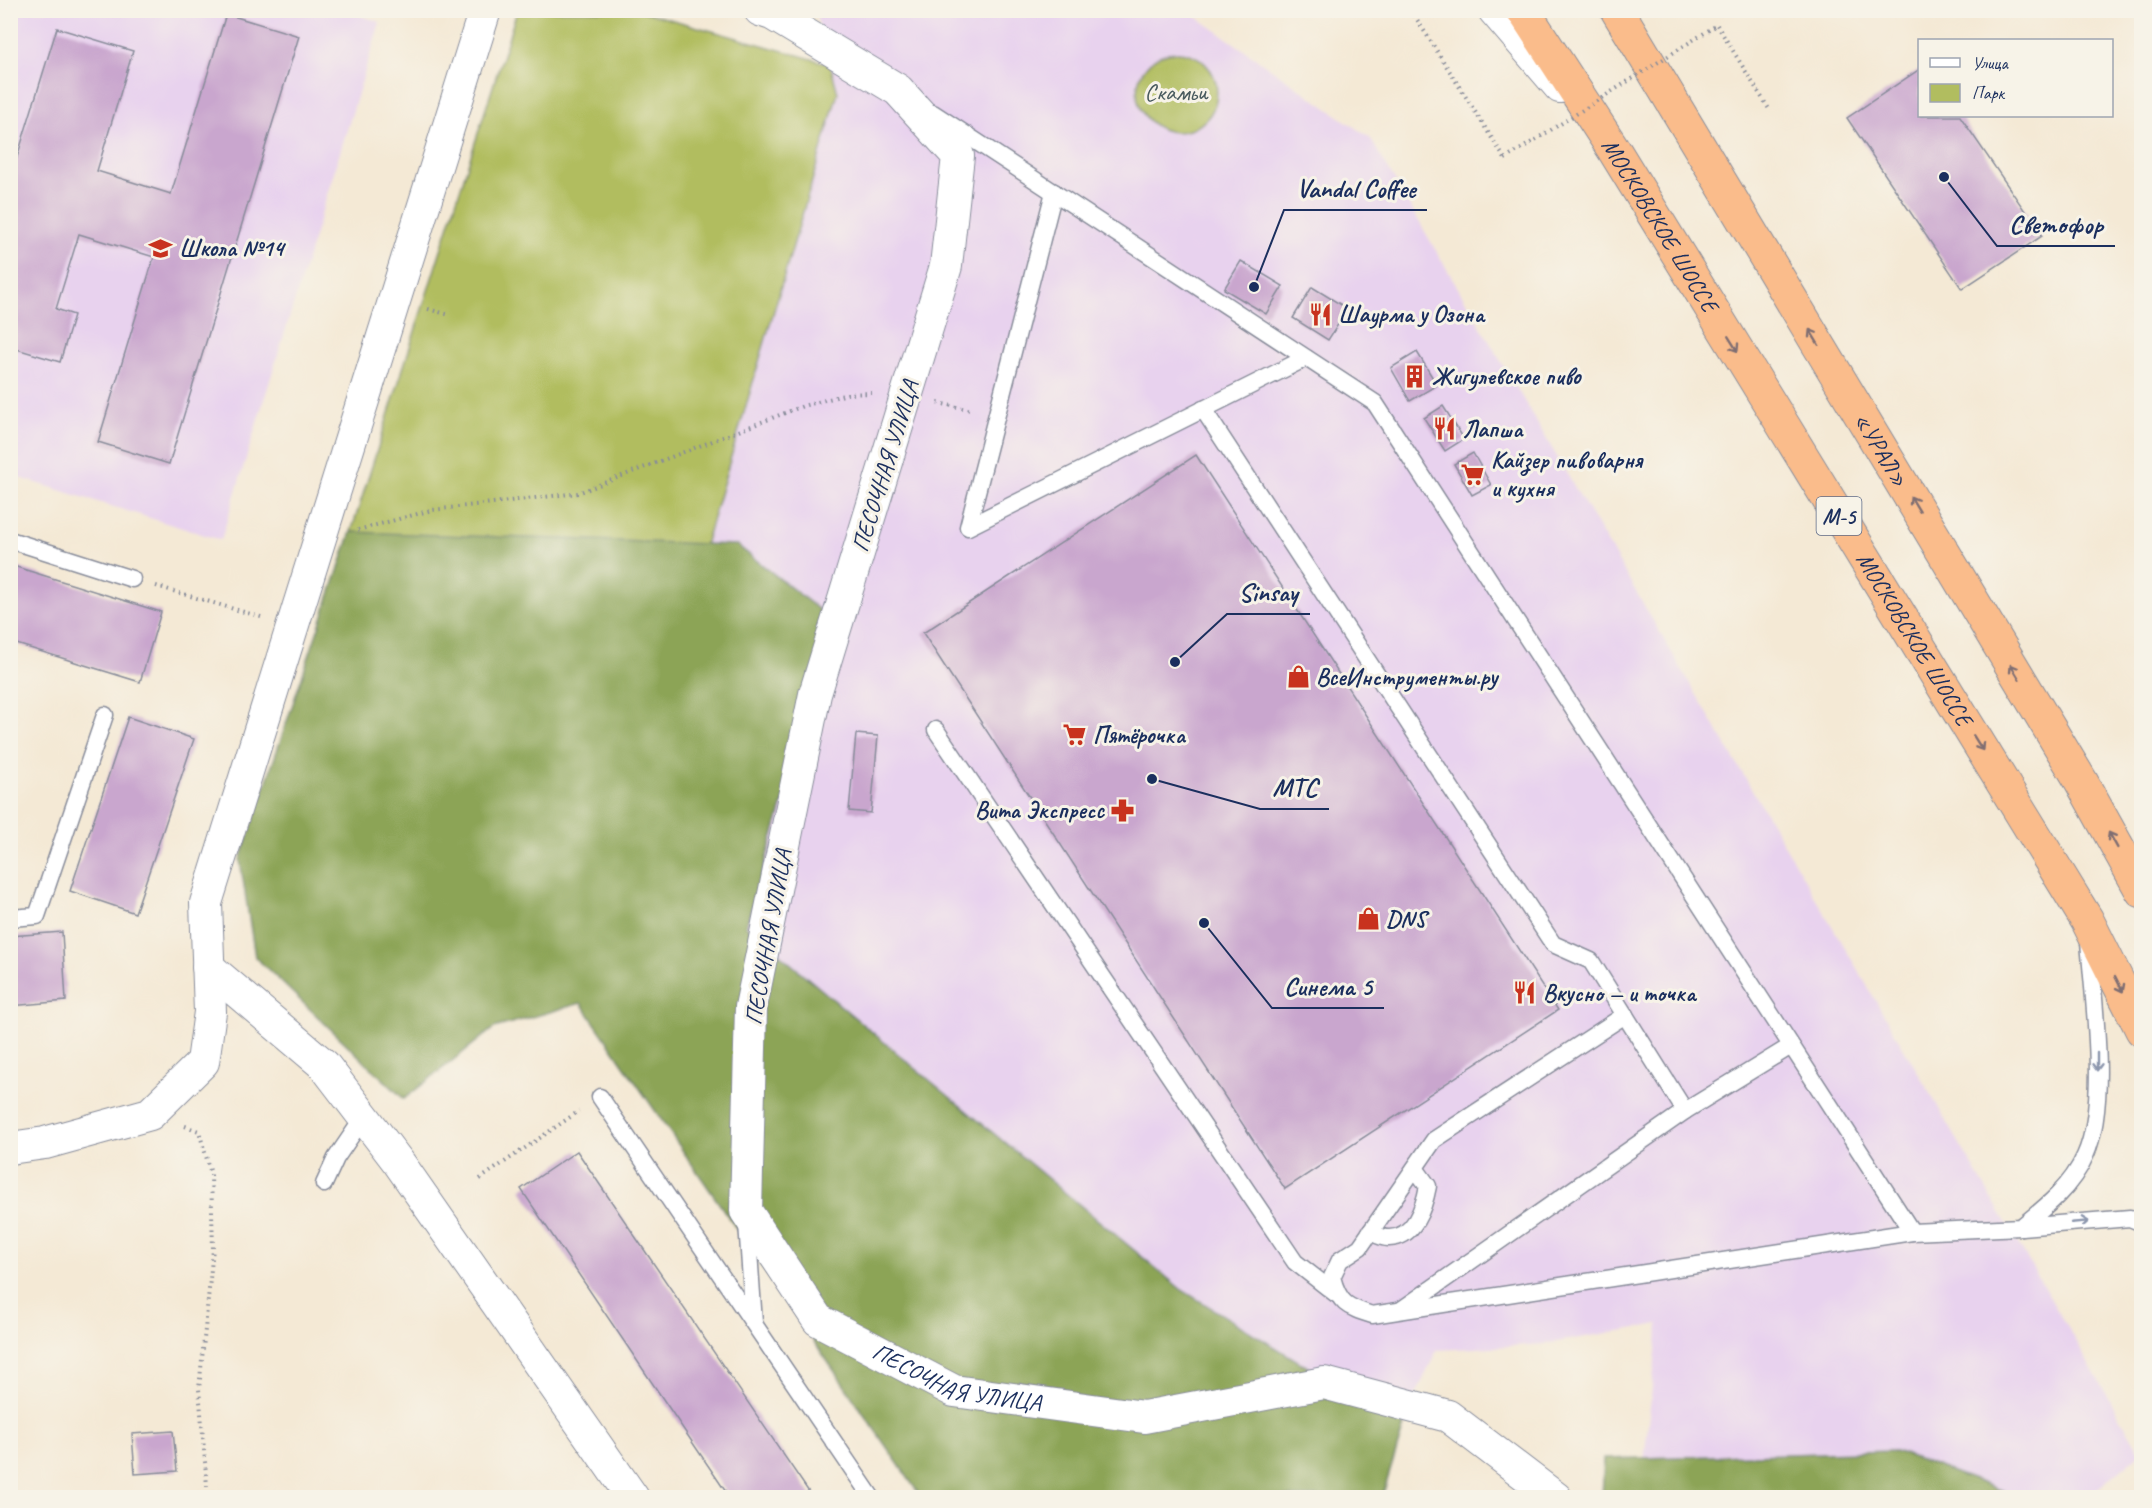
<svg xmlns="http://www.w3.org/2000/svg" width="2152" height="1508" font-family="Caveat,sans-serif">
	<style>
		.built { fill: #e8d2ee }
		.green { fill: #b1bd5f; stroke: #66765e; stroke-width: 1.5 }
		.forest { fill: #8ca456; stroke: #546a5a; stroke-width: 1.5 }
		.building { fill: #c9a6ce }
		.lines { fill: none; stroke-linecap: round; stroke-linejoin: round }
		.lane-casing { stroke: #888c9a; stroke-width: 19 }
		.street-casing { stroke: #888c9a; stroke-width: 34 }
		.highway-casing { stroke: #888c9a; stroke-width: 35 }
		.path { stroke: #888c9a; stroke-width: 4; stroke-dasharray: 1.5 4.5; stroke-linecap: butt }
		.lane { stroke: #fff; stroke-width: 16 }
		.street { stroke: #fff; stroke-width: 32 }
		.highway { stroke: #fabc8b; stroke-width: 33 }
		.path-bridge { stroke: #888c9a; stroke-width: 4; stroke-dasharray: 1.5 4.5; stroke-linecap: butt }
		.oneway { stroke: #7f6e72 }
		.oneway2 { stroke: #8d97ae }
		.labels { text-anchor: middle; stroke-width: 6; stroke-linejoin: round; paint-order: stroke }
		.shield { fill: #f7f3e8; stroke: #5d6a87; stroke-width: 1.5 }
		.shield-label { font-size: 22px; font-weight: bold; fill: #1b2f5e }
		.park-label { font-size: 24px; fill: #485a5e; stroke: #f7f3e8 }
		.street-label { font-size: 24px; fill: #1b2f5e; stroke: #f7f3e8 }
		.poi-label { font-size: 24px; font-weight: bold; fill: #1b2f5e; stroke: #f7f3e8; text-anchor: start }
		.leader { fill: none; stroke: #1b2f5e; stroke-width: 2 }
		.callout-dot { fill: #1b2f5e; stroke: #f7f3e8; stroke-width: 2 }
		.callout-label { font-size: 26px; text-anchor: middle; font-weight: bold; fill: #1b2f5e; stroke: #f7f3e8; stroke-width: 6; stroke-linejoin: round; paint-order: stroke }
	</style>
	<rect width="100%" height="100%" fill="#f7f3e8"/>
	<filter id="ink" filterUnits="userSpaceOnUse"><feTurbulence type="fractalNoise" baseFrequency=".0167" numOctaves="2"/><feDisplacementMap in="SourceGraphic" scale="12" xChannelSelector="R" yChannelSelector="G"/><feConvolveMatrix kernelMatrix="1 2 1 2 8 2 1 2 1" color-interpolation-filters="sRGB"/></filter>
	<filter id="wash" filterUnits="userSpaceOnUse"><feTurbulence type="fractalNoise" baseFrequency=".008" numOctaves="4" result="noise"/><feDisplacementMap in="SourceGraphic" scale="24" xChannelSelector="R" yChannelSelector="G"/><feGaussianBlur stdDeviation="1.35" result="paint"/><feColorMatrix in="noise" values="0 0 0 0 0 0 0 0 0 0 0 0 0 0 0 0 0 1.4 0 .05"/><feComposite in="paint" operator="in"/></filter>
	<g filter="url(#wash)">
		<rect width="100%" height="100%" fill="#f4e9d5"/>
		<!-- built -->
		<g class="built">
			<path d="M343,10L380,22L221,540L11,475L10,11Z"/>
			<path d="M815,11H1188L1370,138L2141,1453L2087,1497H1640L1659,1324L1546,1344L1437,1350L1411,1405L1382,1497L670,1129L581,1003L494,1028L404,1099L255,957L240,860L682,620L838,93Z"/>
		</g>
		<!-- green -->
		<g class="green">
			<path d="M517,11H641L830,64L838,93L683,620L351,532Z"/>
			<circle cx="1177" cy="92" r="40"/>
		</g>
		<!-- forest -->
		<g class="forest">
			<path d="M351,532L737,545L837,624L746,926L897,1053L1182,1290L1404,1426L1382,1497H921L581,1003L494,1028L404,1099L255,957L240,860Z"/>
			<path d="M1895,1451L2020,1497H1602L1604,1459Z"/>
		</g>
		<g id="blocks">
			<!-- building -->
			<g class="building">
				<path d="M226,14L299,36L169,464L98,442L154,257L79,234L56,309L74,315L60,362L10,347V180L57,28L133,51L97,171L171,194Z"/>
				<path d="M1920,69V116H1960L2042,236L1962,289L1847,118Z"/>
				<path d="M1241,261L1283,286L1266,314L1224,289Z"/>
				<path d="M1312,287L1348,309L1328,340L1293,318Z"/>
				<path d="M1417,352L1437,385L1410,401L1391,368Z"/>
				<path d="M1443,406L1464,439L1445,451L1424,418Z"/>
				<path d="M1473,453L1491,485L1472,495L1454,464Z"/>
				<path d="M1196,455L1558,1010L1285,1189L923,633Z"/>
				<path d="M10,565L161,612L140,682L10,642Z"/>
				<path d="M128,717L194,739L135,913L70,891Z"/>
				<path d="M856,734L878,736L871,813L849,811Z"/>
				<path d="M62,932L66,1001L10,1006V936Z"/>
				<path d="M577,1151L813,1498H730L521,1189Z"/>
				<path d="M173,1431L177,1471L135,1474L132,1434Z"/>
			</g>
		</g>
	</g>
	<g filter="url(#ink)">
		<use href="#blocks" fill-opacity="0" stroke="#888c9a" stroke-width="1.5"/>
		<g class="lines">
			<defs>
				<g id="lane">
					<path d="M933,113L1375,403L1912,1232"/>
					<path d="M1054,192L968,527L1306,358"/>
					<path d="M1203,409L1553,944L1591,961L1685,1111L1791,1046"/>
					<path d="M10,540L132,579"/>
					<path d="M936,730L1295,1262L1336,1294"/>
					<path d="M10,918L37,916L105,715"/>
					<path d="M1625,1015L1434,1140L1360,1247L1340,1260L1332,1277C1339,1304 1347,1307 1372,1315L1912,1232L2021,1227L2130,1218L2142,1223"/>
					<path d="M600,1097L872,1498"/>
					<path d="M324,1184L336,1158L364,1117"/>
					<path d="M747,1223L754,1323"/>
					<path d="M2021,1227C2046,1207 2072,1186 2085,1156C2109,1103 2093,999 2089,941"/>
					<path d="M1370,1232C1375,1234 1382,1238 1388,1238C1414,1239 1424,1207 1428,1186L1415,1168"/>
					<path d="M1401,1310L1685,1111"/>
				</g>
				<g id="street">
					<path id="s1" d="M760,10L772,14L898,90L958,156L946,266L815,694L751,1007L746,1211L818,1320L954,1391L1144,1417L1324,1383L1448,1416L1556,1498"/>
					<path d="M1494,10L1560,87"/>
					<path d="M208,967L324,1065L399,1163L633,1498"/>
					<path d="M10,1148L45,1143L150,1114L203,1062L210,1012L206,903L485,10"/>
				</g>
				<g id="highway">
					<path id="s2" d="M1523,10L1614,150L2087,920L2142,1030"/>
					<path id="s3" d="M1617,10L2081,781L2142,891"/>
				</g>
			</defs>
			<!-- lane casing -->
			<use href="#lane" class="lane-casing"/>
			<!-- street casing -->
			<use href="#street" class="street-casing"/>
			<!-- highway casing -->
			<use href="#highway" class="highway-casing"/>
			<!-- path -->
			<g class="path">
				<path d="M1411,10L1505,159"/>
				<path d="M1717,25L1769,109"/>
				<path d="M428,309L450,315"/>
				<path d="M938,403L972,410"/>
				<path d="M358,530L432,510L578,493L803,406L847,394L872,393"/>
				<path d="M156,586L261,617"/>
				<path d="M185,1126L199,1131L211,1174L213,1249L199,1389L208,1498"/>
				<path d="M480,1179L579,1111"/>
			</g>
			<!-- lane -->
			<use href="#lane" class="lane"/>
			<!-- street -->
			<use href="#street" class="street"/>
			<!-- highway -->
			<use href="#highway" class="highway"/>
			<!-- path-bridge -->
			<path class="path-bridge" d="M1505,159L1717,25"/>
		</g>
		<!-- one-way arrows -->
		<defs><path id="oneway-shaft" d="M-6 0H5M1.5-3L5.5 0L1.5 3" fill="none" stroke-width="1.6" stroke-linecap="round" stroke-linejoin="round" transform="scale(1.5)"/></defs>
		<g class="oneway">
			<use href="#oneway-shaft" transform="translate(1814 337) rotate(-121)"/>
			<use href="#oneway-shaft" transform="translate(1733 344) rotate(58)"/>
			<use href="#oneway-shaft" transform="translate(1915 504) rotate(-121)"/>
			<use href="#oneway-shaft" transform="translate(2015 672) rotate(-121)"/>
			<use href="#oneway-shaft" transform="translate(1978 743) rotate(58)"/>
			<use href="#oneway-shaft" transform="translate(2113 840) rotate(-119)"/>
			<use href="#oneway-shaft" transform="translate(2119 984) rotate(63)"/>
		</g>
		<g class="oneway2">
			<use href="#oneway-shaft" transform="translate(2097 1062) rotate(90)"/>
			<use href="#oneway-shaft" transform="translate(2080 1222) rotate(-5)"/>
		</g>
	</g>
	<!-- icons -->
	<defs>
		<symbol id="school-bare" viewBox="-9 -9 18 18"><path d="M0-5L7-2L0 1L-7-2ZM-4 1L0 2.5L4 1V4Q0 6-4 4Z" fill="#c8321e" stroke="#f7f3e8" stroke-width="2.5" paint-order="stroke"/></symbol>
		<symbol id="restaurant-bare" viewBox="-9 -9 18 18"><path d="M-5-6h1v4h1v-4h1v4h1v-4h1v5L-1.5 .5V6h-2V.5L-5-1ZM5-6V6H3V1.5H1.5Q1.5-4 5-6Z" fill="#c8321e" stroke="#f7f3e8" stroke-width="2.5" paint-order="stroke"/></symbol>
		<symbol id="building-bare" viewBox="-9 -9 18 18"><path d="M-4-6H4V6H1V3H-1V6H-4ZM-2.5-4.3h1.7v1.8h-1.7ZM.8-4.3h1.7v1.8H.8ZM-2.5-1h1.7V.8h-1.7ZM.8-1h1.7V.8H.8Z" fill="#c8321e" stroke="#f7f3e8" stroke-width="2.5" paint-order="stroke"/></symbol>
		<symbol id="supermarket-bare" viewBox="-9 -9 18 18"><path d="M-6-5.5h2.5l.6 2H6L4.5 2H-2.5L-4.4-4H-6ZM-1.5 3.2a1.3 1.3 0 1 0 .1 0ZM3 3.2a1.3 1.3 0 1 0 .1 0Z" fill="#c8321e" stroke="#f7f3e8" stroke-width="2.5" paint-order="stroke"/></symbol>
		<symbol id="shop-bare" viewBox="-9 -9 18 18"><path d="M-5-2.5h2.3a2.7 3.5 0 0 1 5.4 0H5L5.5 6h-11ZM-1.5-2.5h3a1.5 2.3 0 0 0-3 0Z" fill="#c8321e" stroke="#f7f3e8" stroke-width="2.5" paint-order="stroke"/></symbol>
		<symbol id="pharmacy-bare" viewBox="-9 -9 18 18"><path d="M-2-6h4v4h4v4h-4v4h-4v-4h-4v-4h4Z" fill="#c8321e" stroke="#f7f3e8" stroke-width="2.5" paint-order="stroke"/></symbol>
	</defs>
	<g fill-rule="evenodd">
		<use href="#school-bare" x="144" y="232" width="33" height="33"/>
		<use href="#restaurant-bare" x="1304" y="298" width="33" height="33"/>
		<use href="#building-bare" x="1398" y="360" width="33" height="33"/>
		<use href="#restaurant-bare" x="1428" y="412" width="33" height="33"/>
		<use href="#supermarket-bare" x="1456" y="458" width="33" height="33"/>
		<use href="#shop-bare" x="1282" y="660" width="33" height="33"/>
		<use href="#supermarket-bare" x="1058" y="718" width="33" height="33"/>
		<use href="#pharmacy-bare" x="1106" y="794" width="33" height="33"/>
		<use href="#shop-bare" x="1352" y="902" width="33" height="33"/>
		<use href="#restaurant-bare" x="1508" y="976" width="33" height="33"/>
	</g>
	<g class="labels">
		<!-- shield labels -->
		<rect class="shield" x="1816.5" y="497" width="45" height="38" rx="4.5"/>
		<g class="shield-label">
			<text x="1839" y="524">М-5</text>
		</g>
		<!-- park labels -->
		<g class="park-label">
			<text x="1176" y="100">Скамьи</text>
		</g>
		<!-- street labels -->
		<g class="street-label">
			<text dy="8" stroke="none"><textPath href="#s2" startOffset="255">МОСКОВСКОЕ ШОССЕ</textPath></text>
			<text dy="8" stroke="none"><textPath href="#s3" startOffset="513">«УРАЛ»</textPath></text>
			<text transform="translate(885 466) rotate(-73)" y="8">ПЕСОЧНАЯ УЛИЦА</text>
			<text dy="8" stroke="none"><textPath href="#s2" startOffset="741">МОСКОВСКОЕ ШОССЕ</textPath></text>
			<text transform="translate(768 937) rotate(-80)" y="8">ПЕСОЧНАЯ УЛИЦА</text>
			<text dy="8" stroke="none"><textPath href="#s1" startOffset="1614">ПЕСОЧНАЯ УЛИЦА</textPath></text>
		</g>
		<!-- poi labels -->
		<g class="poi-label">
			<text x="179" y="256">Школа №14</text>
			<text x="1338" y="322">Шаурма у Озона</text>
			<text x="1432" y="384">Жигулевское пиво</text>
			<text x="1462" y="437">Лапша</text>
			<text x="1491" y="468">Кайзер пивоварня<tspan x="1491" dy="28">и кухня</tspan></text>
			<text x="1316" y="685">ВсеИнструменты.ру</text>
			<text x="1093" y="743">Пятёрочка</text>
			<text x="1104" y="818" text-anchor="end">Вита Экспресс</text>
			<text x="1386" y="927">DNS</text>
			<text x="1543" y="1001">Вкусно — и точка</text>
		</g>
	</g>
	<!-- callouts -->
	<path class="leader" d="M1254 287L1284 210H1427M1944 177L1997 246H2115M1175 662L1227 614H1310M1152 779L1260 809H1329M1204 923L1272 1008H1384"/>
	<g class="callout-dot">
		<circle cx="1254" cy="287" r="6"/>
		<circle cx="1944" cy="177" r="6"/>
		<circle cx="1175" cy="662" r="6"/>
		<circle cx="1152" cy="779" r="6"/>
		<circle cx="1204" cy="923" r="6"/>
	</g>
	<g class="callout-label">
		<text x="1356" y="197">Vandal Coffee</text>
		<text x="2056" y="233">Светофор</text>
		<text x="1268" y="601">Sinsay</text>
		<text x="1295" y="796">МТС</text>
		<text x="1328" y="995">Синема 5</text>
	</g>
	<!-- margin -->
	<rect width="2152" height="1508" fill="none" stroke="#f7f3e8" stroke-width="36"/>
	<!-- legend -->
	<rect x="1918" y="39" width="195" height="78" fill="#f7f3e8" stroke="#9fa5b1" stroke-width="1.5"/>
	<rect x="1930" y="58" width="30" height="9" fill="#ffffff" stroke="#9fa5b1" stroke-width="1.5"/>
	<text x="1972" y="69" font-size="18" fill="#1b2f5e">Улица</text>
	<rect x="1930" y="84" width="30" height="18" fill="#b1bd5f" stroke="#9fa5b1" stroke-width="1.5"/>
	<text x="1972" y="99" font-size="18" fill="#1b2f5e">Парк</text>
</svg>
